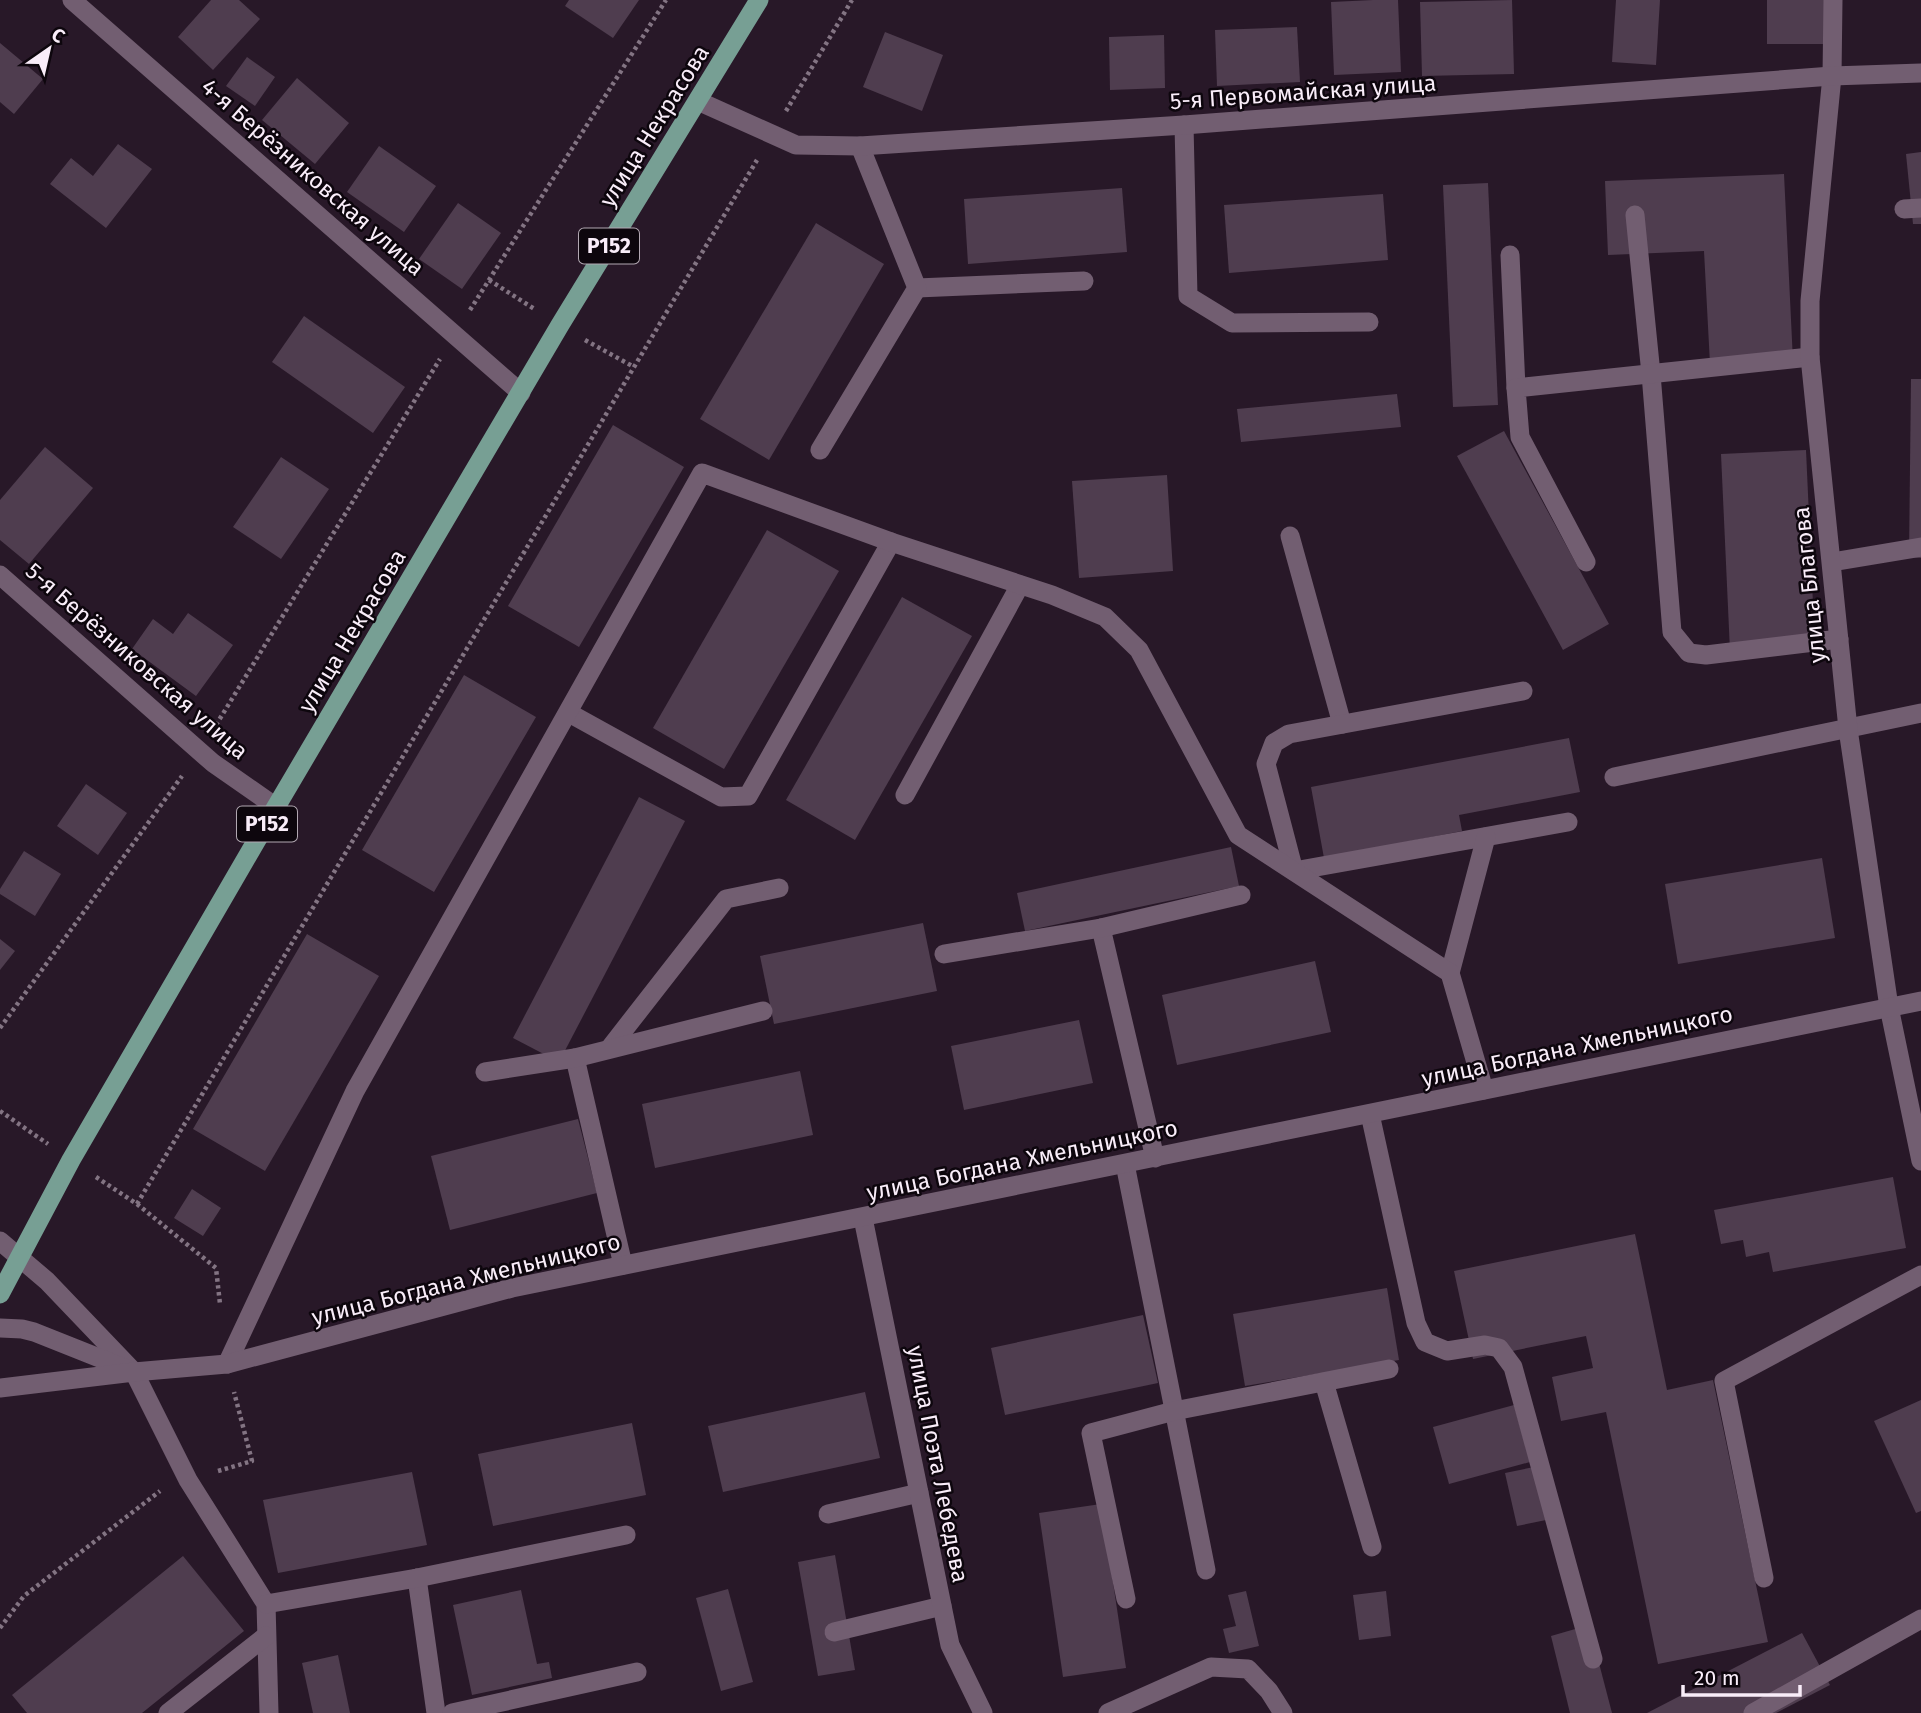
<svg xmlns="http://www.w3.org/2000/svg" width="1921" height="1713" font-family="'Fira Sans',sans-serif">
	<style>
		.building { fill: #4f3d4f }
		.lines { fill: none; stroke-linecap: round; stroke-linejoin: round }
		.path { stroke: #837483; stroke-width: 4.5; stroke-dasharray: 3.5 3.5; stroke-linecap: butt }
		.service { stroke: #725e71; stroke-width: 19 }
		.minor { stroke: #725e71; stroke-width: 19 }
		.secondary { stroke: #725e71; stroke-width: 19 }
		.primary { stroke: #779f94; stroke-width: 19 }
		.labels { text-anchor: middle; stroke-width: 5; stroke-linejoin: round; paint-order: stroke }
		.shield { fill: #0d060d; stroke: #b2a8b2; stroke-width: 2 }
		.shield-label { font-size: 21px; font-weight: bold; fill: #f9edf9 }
		.street-label { font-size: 23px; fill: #f9edf9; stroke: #0d060d }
	</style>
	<rect width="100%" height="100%" fill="#281828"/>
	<!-- building -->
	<g class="building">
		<path d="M211,0H239L260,19L213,70L178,37Z"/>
		<path d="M569,0H639L613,38L565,6Z"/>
		<path d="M1373,0H1398L1401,72L1334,75L1331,2Z"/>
		<path d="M1512,0L1514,74L1422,76L1420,2Z"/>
		<path d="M1616,0H1660L1656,65L1612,62Z"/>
		<rect x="1767" y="0" width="57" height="44"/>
		<path d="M1297,27L1300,82L1217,86L1215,30Z"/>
		<path d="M885,32L943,55L922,111L863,87Z"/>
		<path d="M1164,35L1165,88L1110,90L1109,37Z"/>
		<path d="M0,43L43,79L14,114L0,102Z"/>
		<path d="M247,57L275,77L255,106L226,86Z"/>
		<path d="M297,78L349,123L315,164L262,120Z"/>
		<path d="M118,144L152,169L106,228L50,184L71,158L93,176Z"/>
		<path d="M379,146L436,186L404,232L347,192Z"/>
		<path d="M1921,152V224H1913L1906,154Z"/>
		<path d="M1784,174L1793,361L1710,364L1704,251L1608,255L1605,181Z"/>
		<path d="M1488,183L1498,405L1453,407L1443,185Z"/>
		<path d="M1122,188L1127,252L968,264L964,199Z"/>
		<path d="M1383,194L1388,260L1229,273L1224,205Z"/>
		<path d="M458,203L501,233L462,289L419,259Z"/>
		<path d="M816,223L884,264L769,460L700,419Z"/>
		<path d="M304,316L405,387L373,433L272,362Z"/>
		<path d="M1911,379H1921V558L1909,557Z"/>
		<path d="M1397,394L1401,427L1241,442L1237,409Z"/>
		<path d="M613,425L684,467L579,647L508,606Z"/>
		<path d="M1504,431L1609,624L1563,650L1457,456Z"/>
		<path d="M45,447L93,488L29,564L0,540V500Z"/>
		<path d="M1806,450L1815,648L1730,651L1721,454Z"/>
		<path d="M281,457L329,489L281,559L233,527Z"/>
		<path d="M1167,475L1173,571L1079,578L1072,481Z"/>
		<path d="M767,530L839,571L724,769L653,728Z"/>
		<path d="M902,597L972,636L855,840L786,800Z"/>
		<path d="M188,613L233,645L196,696L132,649L153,619L173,634Z"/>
		<path d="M464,675L536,717L434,892L362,850Z"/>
		<path d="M1569,738L1580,792L1459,815L1462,831L1324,858L1311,787Z"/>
		<path d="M86,784L127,813L98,855L57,826Z"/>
		<path d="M639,797L685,821L559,1062L513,1038Z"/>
		<path d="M1231,847L1239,886L1025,931L1017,893Z"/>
		<path d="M24,851L61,874L35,916L0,894V889Z"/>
		<path d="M1822,858L1835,938L1678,964L1665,884Z"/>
		<path d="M923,923L937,991L774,1024L760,956Z"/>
		<path d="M307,934L379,976L265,1171L193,1129Z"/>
		<path d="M0,939L15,951L0,970Z"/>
		<path d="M1315,961L1331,1032L1177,1065L1162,995Z"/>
		<path d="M1079,1020L1093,1083L964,1110L951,1046Z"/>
		<path d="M800,1071L813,1135L655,1168L642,1104Z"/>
		<path d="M578,1119L597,1193L450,1230L431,1156Z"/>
		<path d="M1893,1177L1906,1248L1773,1272L1769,1252L1746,1257L1743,1240L1721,1244L1714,1210Z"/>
		<path d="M192,1189L221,1208L203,1236L174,1218Z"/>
		<path d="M1635,1234L1667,1390L1713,1380L1768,1642L1658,1664L1606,1412L1561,1421L1552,1377L1593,1368L1586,1336L1473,1359L1454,1271Z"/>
		<path d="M1387,1288L1399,1360L1245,1386L1233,1314Z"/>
		<path d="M1143,1315L1158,1383L1005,1415L991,1348Z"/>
		<path d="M865,1392L880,1458L723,1492L708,1426Z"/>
		<path d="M1921,1400V1511L1916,1513L1874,1421Z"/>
		<path d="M1514,1405L1530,1462L1449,1484L1433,1427Z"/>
		<path d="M632,1423L646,1495L493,1526L478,1454Z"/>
		<path d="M1539,1466L1551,1519L1517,1526L1505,1473Z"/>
		<path d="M412,1472L427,1545L278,1573L263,1500Z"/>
		<path d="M1101,1504L1126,1668L1063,1677L1039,1513Z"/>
		<path d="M835,1555L855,1670L818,1676L798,1562Z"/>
		<path d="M183,1556L244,1631L142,1713H27L12,1695Z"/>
		<path d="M728,1589L753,1682L721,1691L696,1598Z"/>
		<path d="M521,1590L537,1664L549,1662L552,1678L472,1695L453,1605Z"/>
		<path d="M1246,1591L1259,1646L1229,1653L1223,1629L1236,1626L1228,1595Z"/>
		<path d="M1386,1591L1391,1636L1359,1640L1353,1595Z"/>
		<path d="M1589,1625L1612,1713H1570L1551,1636Z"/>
		<path d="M1802,1633L1830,1685L1776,1713H1647Z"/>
		<path d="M338,1655L350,1713H313L302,1663Z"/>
	</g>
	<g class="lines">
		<!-- path -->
		<g class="path">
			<path d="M786,111L852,0"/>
			<path d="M489,280L536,310"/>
			<path d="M470,310L666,0"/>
			<path d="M585,340L634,367"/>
			<path d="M216,725L440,359"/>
			<path d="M0,1028L182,776"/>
			<path d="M0,1111L48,1144"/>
			<path d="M96,1177L137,1204L216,1268L220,1304"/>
			<path d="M137,1204L757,160"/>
			<path d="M218,1471L252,1461L234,1392"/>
			<path d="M0,1628L24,1596L160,1491"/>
		</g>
		<!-- service -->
		<g class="service">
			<path d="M1184,125L1188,296L1232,323L1369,322"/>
			<path d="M1904,209L1921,208"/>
			<path d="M1635,215L1651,374L1672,632L1689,653L1706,655L1839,639"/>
			<path d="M1510,255L1516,388"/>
			<path d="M917,288L1084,281"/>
			<path d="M820,450L917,288L860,146"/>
			<path d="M1290,536L1342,724"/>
			<path d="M1586,562L1520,437L1516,388L1810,357"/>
			<path d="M1832,562L1921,547"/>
			<path d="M1523,691L1289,734L1274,743L1266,764L1294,871L1568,822"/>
			<path d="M569,713L721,797L748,796L891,542"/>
			<path d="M1614,777L1921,713"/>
			<path d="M905,795L1020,585"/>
			<path d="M1101,928L1155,1158"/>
			<path d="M944,954L1101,928L1241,895"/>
			<path d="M1450,973L1486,837"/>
			<path d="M609,1049L726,899L779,888"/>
			<path d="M575,1058L623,1265"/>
			<path d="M485,1072L575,1058L763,1011"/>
			<path d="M1370,1114L1416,1323L1425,1342L1447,1351L1485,1345L1499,1348L1513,1367L1593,1659"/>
			<path d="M1125,1164L1206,1570"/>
			<path d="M227,1364L355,1091L702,473L891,542L1052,595L1105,617L1139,650L1238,835L1450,973L1484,1090"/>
			<path d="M134,1372L188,1480L266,1604L269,1713"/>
			<path d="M1324,1382L1372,1547"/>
			<path d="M828,1514L919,1493"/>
			<path d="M417,1578L436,1713"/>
			<path d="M1764,1578L1724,1381L1921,1275"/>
			<path d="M1126,1599L1091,1433L1174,1411L1389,1369"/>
			<path d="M266,1604L417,1578L626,1535"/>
			<path d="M834,1632L942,1606"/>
			<path d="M168,1713L266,1636"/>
			<path d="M452,1713L637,1672"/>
			<path d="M1108,1713L1211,1667L1248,1669L1269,1691L1283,1713"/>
			<path d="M1753,1713L1921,1619"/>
		</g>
		<!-- minor -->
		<g class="minor">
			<path d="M72,0L521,393"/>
			<path d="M1833,0L1832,76L1810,301V357L1848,729L1889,1007L1921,1161"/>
			<path d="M698,101L796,145L860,146L1184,125L1832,76L1921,73"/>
			<path d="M0,575L213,763L276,807"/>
			<path d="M863,1218L950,1645L983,1713"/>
		</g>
		<!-- secondary -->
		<g class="secondary">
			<path d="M0,1241L47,1281L134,1372"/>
			<path d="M0,1328L22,1329L34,1332L127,1369"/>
			<path d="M0,1388L134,1372L227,1364L512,1288L1921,1001"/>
		</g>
		<!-- primary -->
		<path class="primary" d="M0,1294L71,1160L276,807L560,325L759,0"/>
	</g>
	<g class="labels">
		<!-- shield labels -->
		<g class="shield">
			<rect x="579" y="228.5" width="60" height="35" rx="5"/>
			<rect x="237" y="806.5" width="60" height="35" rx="5"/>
		</g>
		<g class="shield-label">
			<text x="609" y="253">Р152</text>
			<text x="267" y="831">Р152</text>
		</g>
		<!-- street labels -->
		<g class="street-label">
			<text transform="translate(1303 92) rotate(-4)" y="8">5-я Первомайская улица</text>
			<text transform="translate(654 126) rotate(-58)" y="8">улица Некрасова</text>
			<text transform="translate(313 177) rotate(41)" y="8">4-я Берёзниковская улица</text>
			<text transform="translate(1809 585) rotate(-96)" y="8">улица Благова</text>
			<text transform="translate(352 631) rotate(-59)" y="8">улица Некрасова</text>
			<text transform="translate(137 661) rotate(41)" y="8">5-я Берёзниковская улица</text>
			<text transform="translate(1577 1046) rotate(-12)" y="8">улица Богдана Хмельницкого</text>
			<text transform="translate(1022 1160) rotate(-12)" y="8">улица Богдана Хмельницкого</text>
			<text transform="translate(466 1279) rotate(-14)" y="8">улица Богдана Хмельницкого</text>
			<text transform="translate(938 1464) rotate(79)" y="8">улица Поэта Лебедева</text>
		</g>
	</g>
	<!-- north arrow -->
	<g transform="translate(49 49) rotate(34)" stroke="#0d060d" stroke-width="5" paint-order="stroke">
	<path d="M0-5L12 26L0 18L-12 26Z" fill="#f9edf9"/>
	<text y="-10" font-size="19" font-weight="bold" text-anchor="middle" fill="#f9edf9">С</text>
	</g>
	<!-- scale -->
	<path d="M1683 1685v10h117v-10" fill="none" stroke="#f9edf9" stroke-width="3.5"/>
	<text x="1694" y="1685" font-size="21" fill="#f9edf9" stroke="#0d060d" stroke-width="5" paint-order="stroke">20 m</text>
</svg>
